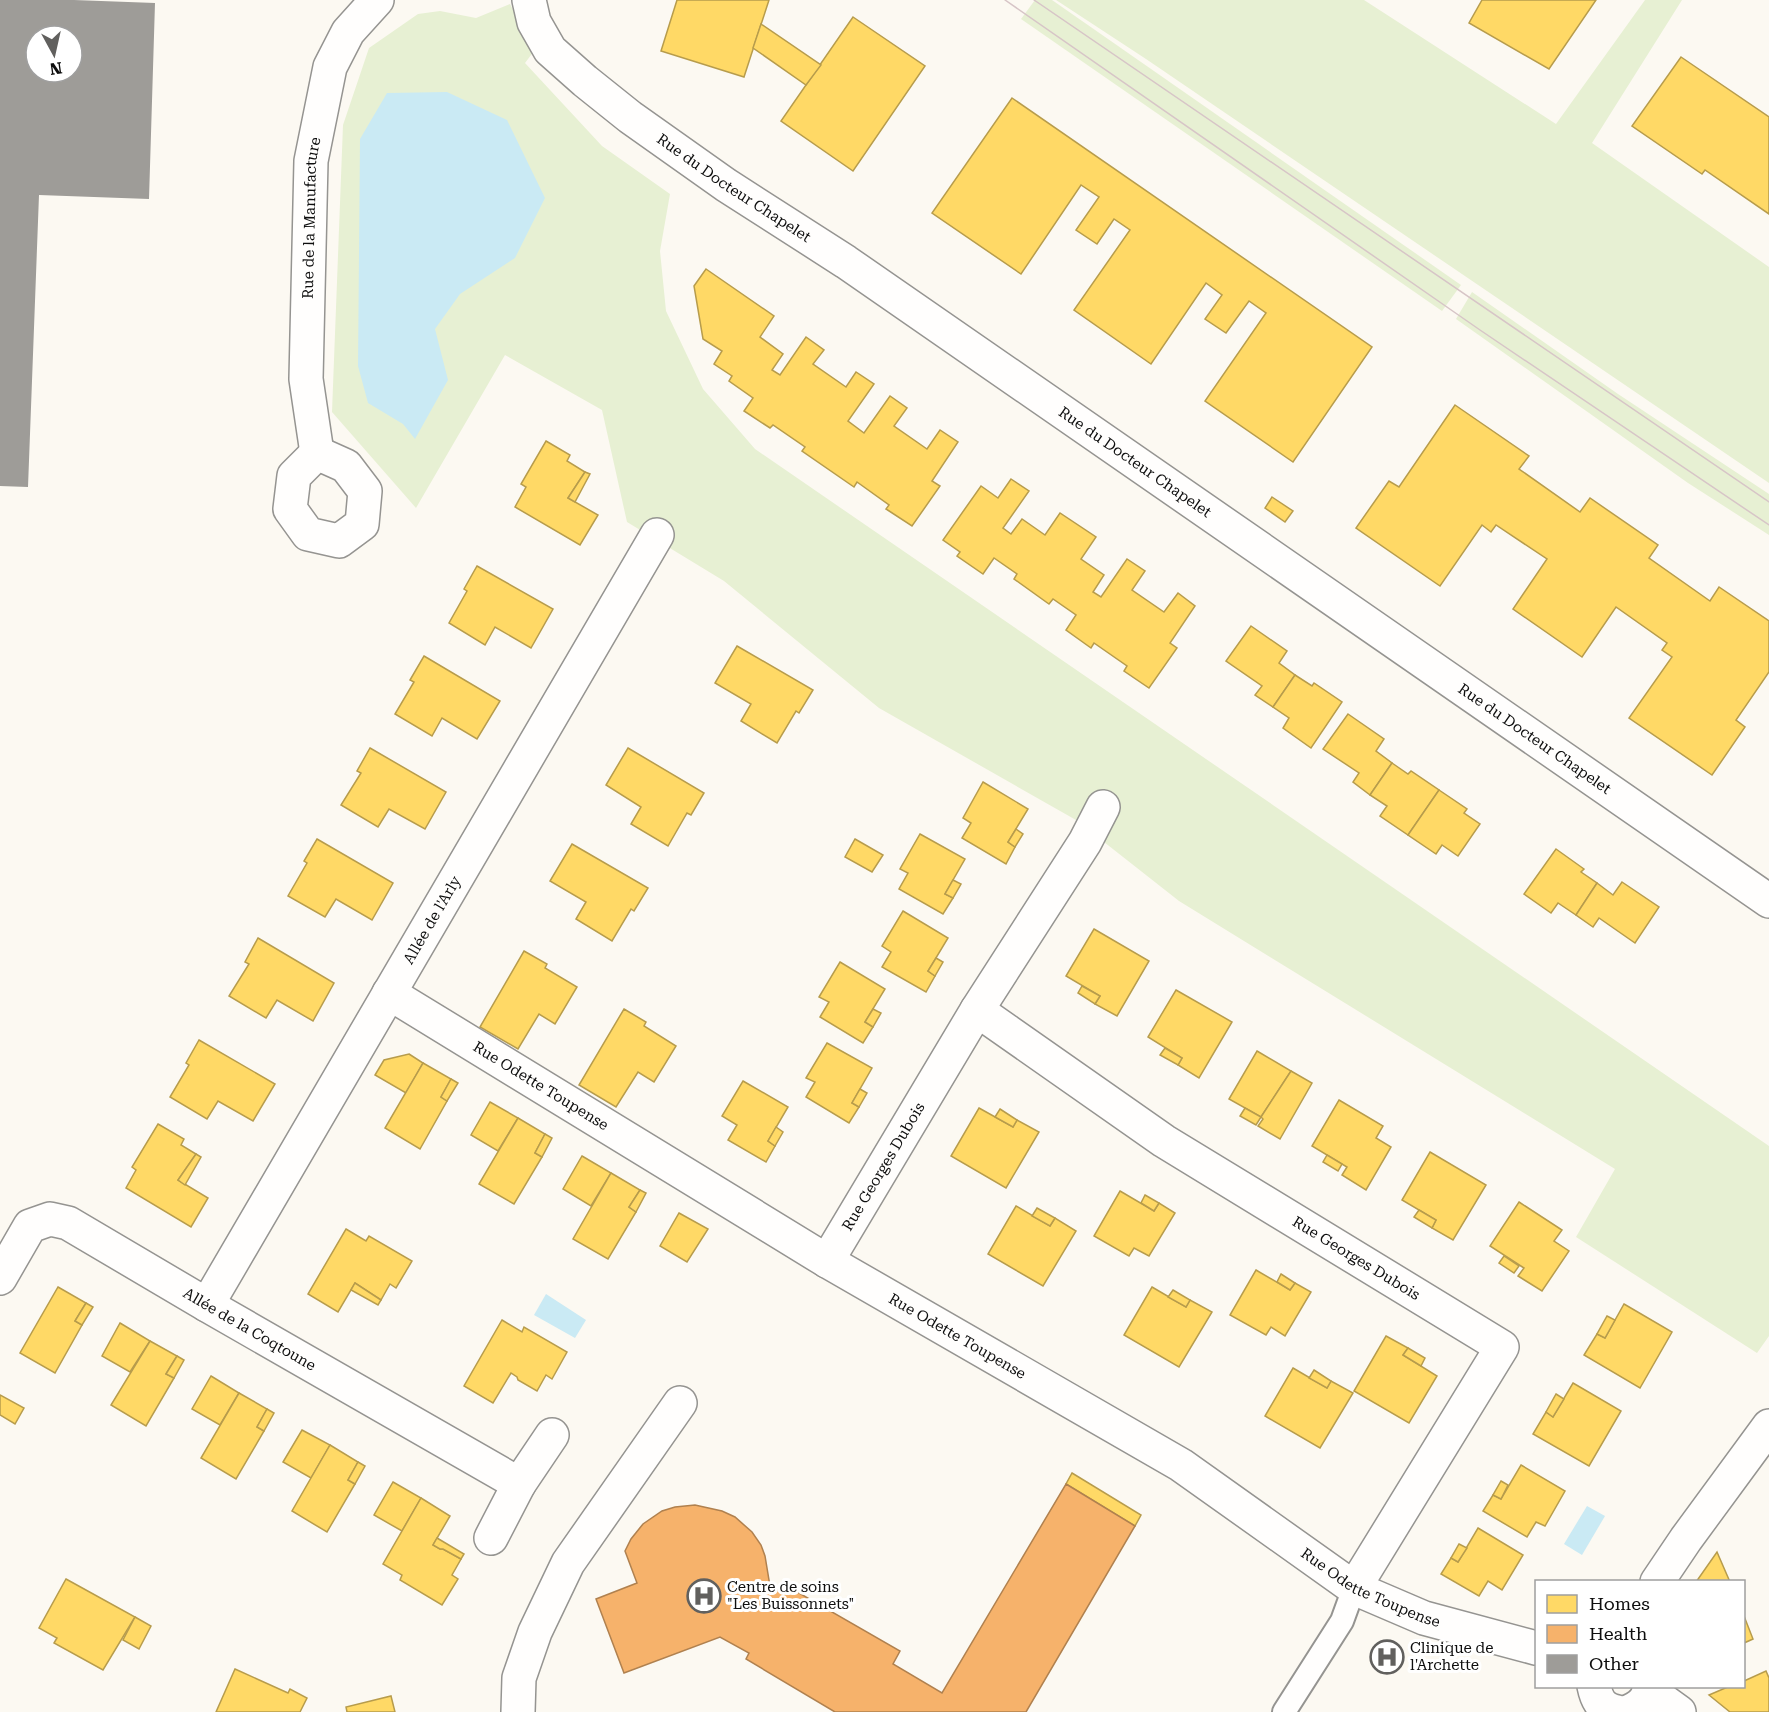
<svg xmlns="http://www.w3.org/2000/svg" width="1769" height="1712" font-family="'Roboto Serif',serif">
	<style>
		.green { fill: #e7f0d3 }
		.water { fill: #caeaf4 }
		.homes { fill: #ffd966; stroke: #b79c4c; stroke-width: 1.5 }
		.health { fill: #f6b26b; stroke: #b0814f; stroke-width: 1.5 }
		.building { fill: #9e9c98; fill-rule: evenodd }
		.lines { fill: none; stroke-linecap: round; stroke-linejoin: round }
		.service-casing { stroke: #959491; stroke-width: 26 }
		.pedestrian-casing { stroke: #959491; stroke-width: 36 }
		.minor-casing { stroke: #959491; stroke-width: 36 }
		.service { stroke: #fffefd; stroke-width: 22 }
		.pedestrian { stroke: #fffefd; stroke-width: 33 }
		.minor { stroke: #fffefd; stroke-width: 33 }
		.tram { stroke: #d7c5c7; stroke-width: 1.5 }
		.labels { text-anchor: middle; stroke-width: 6; stroke-linejoin: round; paint-order: stroke }
		.street-label { font-size: 15px; fill: #0e0e0e; stroke: #fff }
		.poi-label { font-size: 15px; fill: #0e0e0e; stroke: #fff; text-anchor: start }
	</style>
	<rect width="100%" height="100%" fill="#fcf9f2"/>
	<!-- green -->
	<g class="green">
		<path d="M1035,0H1052L1461,285L1442,311L1021,19Z"/>
		<path d="M1056,0H1364L1556,124L1645,0H1682L1592,143L1769,267V483L1146,59Z"/>
		<path d="M510,4L534,51L525,63L602,146L670,194L660,251L666,311L703,389L755,449L1769,1146V1336L1757,1353L1576,1237L1615,1169L1179,901L1076,820L879,708L724,581L627,522L602,410L505,355L416,508L332,412L343,125L369,48L418,14L440,11L476,18Z"/>
		<path d="M1472,292L1618,394L1769,494V535L1688,483L1456,319Z"/>
	</g>
	<!-- water -->
	<g class="water">
		<path d="M447,92L507,120L545,198L515,258L460,294L435,329L448,380L415,439L403,424L368,403L358,366L360,139L387,93Z"/>
		<path d="M546,1294L586,1320L575,1338L534,1315Z"/>
		<path d="M1587,1506L1605,1516L1582,1555L1564,1544Z"/>
	</g>
	<!-- homes -->
	<g class="homes">
		<path d="M677,0H769L744,77L661,51Z"/>
		<path d="M1482,0H1596L1549,69L1469,23Z"/>
		<path d="M853,17L925,66L853,171L781,121Z"/>
		<path d="M761,24L821,65L806,85L753,48Z"/>
		<path d="M1681,57L1769,117V214L1705,170L1702,174L1632,126Z"/>
		<path d="M1012,98L1372,347L1293,462L1205,401L1266,313L1249,301L1226,333L1205,319L1222,295L1206,283L1151,364L1074,310L1130,230L1114,219L1097,244L1076,230L1099,197L1081,185L1021,274L932,213Z"/>
		<path d="M706,269L774,316L760,337L783,354L772,370L780,375L806,337L824,350L813,364L846,387L856,372L874,384L848,421L864,433L890,396L907,408L894,426L927,449L940,430L958,442L932,481L940,486L912,526L886,509L889,505L857,482L854,487L802,451L805,447L773,425L770,428L744,411L753,398L729,381L732,376L714,364L722,351L703,339L694,286Z"/>
		<path d="M1455,405L1529,456L1519,469L1580,512L1590,498L1658,545L1649,558L1710,601L1719,587L1769,621V672L1736,720L1745,727L1712,775L1629,718L1672,657L1662,650L1667,643L1616,607L1582,657L1513,609L1547,559L1496,525L1491,532L1482,525L1440,586L1356,528L1389,481L1399,487Z"/>
		<path d="M546,441L570,455L567,461L585,472L568,498L598,515L580,545L515,507L526,487L521,484Z"/>
		<path d="M585,472L590,474L575,502L568,498Z"/>
		<path d="M1011,479L1029,491L1003,528L1011,534L1022,519L1045,535L1060,513L1096,537L1081,559L1104,575L1093,592L1101,597L1127,559L1145,571L1132,590L1164,612L1178,593L1195,606L1170,643L1177,648L1149,688L1124,671L1127,666L1094,643L1091,648L1066,630L1076,615L1053,599L1049,604L1014,579L1017,574L994,558L983,574L957,556L960,552L943,540L981,486L998,498Z"/>
		<path d="M1272,497L1293,511L1285,522L1265,508Z"/>
		<path d="M477,566L553,609L531,648L495,627L485,645L449,623L467,591L464,589Z"/>
		<path d="M1251,626L1287,651L1279,663L1295,675L1273,707L1255,695L1262,686L1226,661Z"/>
		<path d="M737,646L813,690L799,713L796,711L777,743L741,721L751,704L715,683Z"/>
		<path d="M424,656L500,701L477,739L442,718L432,736L395,714L414,682L410,680Z"/>
		<path d="M1295,675L1312,686L1314,683L1342,702L1311,748L1283,728L1289,718L1273,707Z"/>
		<path d="M1348,714L1384,739L1376,751L1392,763L1370,795L1353,782L1359,773L1323,749Z"/>
		<path d="M370,748L446,792L425,829L389,809L378,827L341,805L361,773L357,771Z"/>
		<path d="M628,748L704,793L691,815L687,813L668,846L631,824L641,807L606,785Z"/>
		<path d="M1392,763L1408,774L1411,771L1439,790L1408,835L1380,816L1387,806L1370,795Z"/>
		<path d="M983,782L1028,809L1008,842L1015,847L1006,864L962,838L971,823L963,818Z"/>
		<path d="M1439,790L1467,809L1464,813L1480,824L1458,856L1442,845L1436,854L1408,835Z"/>
		<path d="M1016,829L1023,834L1015,847L1008,842Z"/>
		<path d="M920,834L965,859L945,894L953,898L943,914L899,889L908,873L900,869Z"/>
		<path d="M317,839L393,883L372,920L336,899L325,917L288,896L307,863L304,861Z"/>
		<path d="M855,839L883,855L872,872L845,857Z"/>
		<path d="M572,844L648,888L634,911L631,909L612,941L576,919L586,902L550,881Z"/>
		<path d="M1556,849L1584,869L1581,872L1597,883L1576,915L1558,903L1551,913L1524,894Z"/>
		<path d="M953,880L961,884L953,898L945,894Z"/>
		<path d="M1622,882L1659,907L1635,943L1599,918L1593,927L1576,915L1597,883L1613,895Z"/>
		<path d="M903,911L948,938L928,971L935,976L926,992L882,967L891,952L882,946Z"/>
		<path d="M1094,929L1149,961L1117,1016L1095,1004L1100,996L1066,976Z"/>
		<path d="M258,938L334,983L313,1021L277,1000L266,1018L229,996L249,964L245,962Z"/>
		<path d="M524,951L547,964L545,968L577,987L555,1024L539,1014L518,1049L480,1027Z"/>
		<path d="M936,958L943,962L935,976L928,971Z"/>
		<path d="M840,962L885,989L865,1022L873,1027L863,1043L820,1017L829,1002L819,997Z"/>
		<path d="M1082,986L1100,996L1095,1004L1078,993Z"/>
		<path d="M1176,990L1232,1022L1199,1078L1178,1065L1182,1058L1148,1037Z"/>
		<path d="M624,1009L646,1022L644,1026L676,1046L654,1082L638,1072L616,1107L579,1085Z"/>
		<path d="M873,1009L881,1013L873,1027L865,1022Z"/>
		<path d="M199,1040L275,1084L253,1121L218,1101L207,1119L170,1097L189,1065L186,1063Z"/>
		<path d="M827,1043L872,1068L852,1103L859,1107L849,1123L806,1097L815,1082L806,1078Z"/>
		<path d="M1165,1048L1182,1058L1178,1065L1160,1055Z"/>
		<path d="M1257,1051L1291,1071L1261,1117L1229,1099Z"/>
		<path d="M409,1054L423,1063L406,1093L375,1075L384,1060Z"/>
		<path d="M423,1063L451,1079L441,1097L447,1101L420,1149L385,1128Z"/>
		<path d="M1291,1071L1312,1083L1280,1139L1258,1126L1263,1119L1261,1117Z"/>
		<path d="M451,1079L458,1083L447,1101L441,1097Z"/>
		<path d="M743,1081L788,1107L768,1141L775,1146L766,1162L728,1140L737,1125L722,1116Z"/>
		<path d="M860,1089L867,1093L859,1107L852,1103Z"/>
		<path d="M1339,1100L1383,1126L1376,1138L1391,1147L1366,1190L1342,1175L1347,1167L1312,1146Z"/>
		<path d="M490,1102L518,1118L498,1151L471,1135Z"/>
		<path d="M979,1108L1013,1127L1017,1120L1039,1132L1006,1188L951,1156Z"/>
		<path d="M1245,1108L1261,1117L1256,1125L1240,1116Z"/>
		<path d="M1000,1109L1017,1120L1013,1127L995,1117Z"/>
		<path d="M518,1118L545,1134L535,1153L542,1157L514,1204L479,1184Z"/>
		<path d="M158,1124L184,1139L181,1145L196,1154L178,1180L208,1198L191,1227L126,1188L136,1170L132,1167Z"/>
		<path d="M776,1127L783,1132L775,1146L768,1141Z"/>
		<path d="M545,1134L552,1138L542,1157L535,1153Z"/>
		<path d="M1430,1152L1486,1185L1453,1240L1432,1228L1436,1220L1402,1200Z"/>
		<path d="M196,1154L201,1157L185,1185L178,1180Z"/>
		<path d="M1327,1155L1342,1164L1338,1171L1323,1162Z"/>
		<path d="M582,1156L611,1173L591,1206L563,1189Z"/>
		<path d="M611,1173L640,1190L629,1207L636,1212L608,1259L573,1239Z"/>
		<path d="M640,1190L646,1193L636,1212L629,1207Z"/>
		<path d="M1120,1191L1154,1211L1159,1203L1175,1213L1149,1256L1134,1248L1129,1256L1094,1236Z"/>
		<path d="M1145,1195L1159,1203L1154,1211L1141,1203Z"/>
		<path d="M1519,1202L1562,1230L1554,1241L1569,1251L1542,1291L1518,1276L1524,1268L1490,1246Z"/>
		<path d="M1016,1206L1050,1226L1055,1218L1076,1231L1043,1286L988,1254Z"/>
		<path d="M1037,1208L1055,1218L1050,1226L1032,1216Z"/>
		<path d="M1419,1210L1436,1220L1432,1228L1414,1217Z"/>
		<path d="M679,1213L708,1229L687,1262L660,1246Z"/>
		<path d="M346,1229L366,1241L369,1236L412,1261L396,1288L390,1284L381,1300L355,1283L338,1312L308,1294Z"/>
		<path d="M1504,1256L1519,1266L1514,1273L1499,1263Z"/>
		<path d="M1256,1270L1290,1290L1295,1283L1311,1292L1285,1336L1271,1327L1266,1335L1230,1315Z"/>
		<path d="M1281,1274L1295,1283L1290,1290L1277,1282Z"/>
		<path d="M355,1283L381,1300L378,1305L351,1290Z"/>
		<path d="M58,1287L86,1303L75,1321L82,1325L55,1373L20,1353Z"/>
		<path d="M1152,1287L1186,1307L1190,1300L1212,1312L1179,1367L1124,1335Z"/>
		<path d="M1173,1290L1190,1300L1186,1307L1168,1297Z"/>
		<path d="M86,1303L93,1307L82,1325L75,1321Z"/>
		<path d="M1624,1304L1672,1332L1640,1388L1584,1355L1597,1334L1605,1338Z"/>
		<path d="M1607,1316L1615,1320L1605,1338L1597,1334Z"/>
		<path d="M502,1320L522,1332L524,1327L567,1352L552,1379L546,1375L537,1391L518,1380L517,1377L511,1373L493,1403L464,1386Z"/>
		<path d="M120,1323L150,1341L130,1372L102,1356Z"/>
		<path d="M1386,1336L1408,1348L1403,1355L1437,1376L1409,1423L1354,1391Z"/>
		<path d="M150,1341L177,1356L166,1374L174,1378L146,1426L111,1405Z"/>
		<path d="M1408,1348L1425,1358L1421,1366L1403,1355Z"/>
		<path d="M177,1356L184,1360L174,1378L166,1374Z"/>
		<path d="M1293,1368L1327,1388L1331,1381L1353,1393L1320,1448L1265,1416Z"/>
		<path d="M1314,1370L1331,1381L1327,1388L1309,1378Z"/>
		<path d="M211,1376L239,1393L220,1425L192,1409Z"/>
		<path d="M1573,1383L1621,1411L1589,1466L1533,1434L1546,1412L1553,1417Z"/>
		<path d="M239,1393L267,1409L257,1427L264,1431L236,1479L201,1458Z"/>
		<path d="M1556,1394L1564,1399L1553,1417L1546,1412Z"/>
		<path d="M0,1395L24,1408L15,1424L0,1415Z"/>
		<path d="M267,1409L274,1413L264,1431L257,1427Z"/>
		<path d="M302,1430L330,1445L311,1478L283,1462Z"/>
		<path d="M330,1445L358,1462L348,1480L355,1484L327,1532L292,1511Z"/>
		<path d="M358,1462L365,1466L355,1484L348,1480Z"/>
		<path d="M1521,1465L1565,1491L1545,1526L1536,1522L1527,1537L1483,1511L1493,1495L1501,1499Z"/>
		<path d="M1072,1473L1141,1515L1135,1526L1066,1484Z"/>
		<path d="M1501,1481L1508,1485L1501,1499L1493,1495Z"/>
		<path d="M393,1482L421,1498L402,1531L374,1515Z"/>
		<path d="M421,1498L450,1516L433,1545L440,1549H443L461,1559L452,1575L458,1579L442,1605L400,1580L402,1575L383,1564Z"/>
		<path d="M1478,1528L1523,1555L1502,1590L1488,1581L1479,1596L1441,1574L1451,1558L1458,1562Z"/>
		<path d="M437,1538L464,1554L461,1559L443,1549H440L433,1545Z"/>
		<path d="M1459,1544L1467,1548L1458,1562L1451,1558Z"/>
		<path d="M1717,1552L1730,1582H1696Z"/>
		<path d="M66,1579L135,1617L103,1670L54,1643L57,1638L39,1628Z"/>
		<path d="M1744,1616L1753,1639L1744,1643Z"/>
		<path d="M135,1617L151,1626L139,1649L123,1640Z"/>
		<path d="M235,1669L288,1693L290,1689L307,1698L300,1712H216Z"/>
		<path d="M1766,1671L1769,1678V1712H1730L1709,1695L1730,1686H1744V1681Z"/>
		<path d="M391,1696L395,1712H347L346,1707Z"/>
	</g>
	<!-- health -->
	<path class="health" d="M1066,1484L1135,1526L1026,1712H835L746,1659L749,1653L720,1637L624,1673L596,1599L637,1583L625,1551L631,1539L643,1524L662,1511L675,1507L695,1505L722,1511L735,1517L752,1532L761,1545L765,1556L770,1586L784,1593L787,1586L900,1651L893,1664L942,1693Z"/>
	<!-- building -->
	<path class="building" d="M0,0H74L155,3L149,199L39,195L28,487L0,486ZM36,36H72V72H36Z"/>
	<g class="lines">
		<defs>
			<path id="service" d="M1284,1712L1342,1621L1354,1588"/>
			<path id="pedestrian" d="M518,1712L519,1678L535,1632L568,1563L680,1403"/>
			<g id="minor">
				<path id="s1" d="M529,0L534,22L550,50L585,81L630,117L726,185L846,262L1769,901"/>
				<path id="s2" d="M317,453L306,379L311,161L330,67L348,32L377,0"/>
				<path d="M317,453L346,466L365,491L362,524L339,541L308,534L290,509L294,476Z"/>
				<path id="s3" d="M389,993L827,1261L1181,1465L1354,1588L1424,1618L1536,1648"/>
				<path d="M977,1010L1085,842L1103,807"/>
				<path id="s4" d="M827,1261L977,1010L1164,1141L1502,1347L1354,1588"/>
				<path id="s5" d="M0,1278L30,1226L50,1219L68,1223L207,1305L519,1484"/>
				<path id="s6" d="M207,1305L657,535"/>
				<path d="M491,1538L519,1484L552,1435"/>
				<path d="M1657,1582L1686,1539L1769,1426"/>
				<path d="M1594,1686C1597,1701 1602,1709 1617,1712"/>
				<path d="M1650,1691L1679,1712"/>
				<path d="M1628,1712C1639,1707 1650,1700 1649,1686"/>
			</g>
		</defs>
		<!-- service casing -->
		<use href="#service" class="service-casing"/>
		<!-- pedestrian casing -->
		<use href="#pedestrian" class="pedestrian-casing"/>
		<!-- minor casing -->
		<use href="#minor" class="minor-casing"/>
		<!-- service -->
		<use href="#service" class="service"/>
		<!-- pedestrian -->
		<use href="#pedestrian" class="pedestrian"/>
		<!-- minor -->
		<use href="#minor" class="minor"/>
		<!-- tram -->
		<g class="tram">
			<path d="M1005,0L1480,330L1769,525"/>
			<path d="M1034,0L1769,502"/>
		</g>
	</g>
	<!-- icons -->
	<defs>
		<symbol id="hospital-ring" viewBox="-11 -11 22 22"><circle r="9.5" fill="#fff" stroke="#61605e" stroke-width="1.5"/><path d="M-5-5h3v3.5h4V-5h3V5h-3V1.5h-4V5h-3Z" fill="#61605e"/></symbol>
	</defs>
	<g fill-rule="evenodd">
		<use href="#hospital-ring" x="685" y="1577" width="38" height="38"/>
		<use href="#hospital-ring" x="1368" y="1638" width="38" height="38"/>
	</g>
	<g class="labels">
		<!-- street labels -->
		<g class="street-label">
			<text dy="5" stroke="none"><textPath href="#s1" startOffset="285">Rue du Docteur Chapelet</textPath></text>
			<text dy="5" stroke="none"><textPath href="#s2" startOffset="236">Rue de la Manufacture</textPath></text>
			<text dy="5" stroke="none"><textPath href="#s1" startOffset="771">Rue du Docteur Chapelet</textPath></text>
			<text dy="5" stroke="none"><textPath href="#s1" startOffset="1257">Rue du Docteur Chapelet</textPath></text>
			<text dy="5" stroke="none"><textPath href="#s6" startOffset="446">Allée de l'Arly</textPath></text>
			<text dy="5" stroke="none"><textPath href="#s3" startOffset="178">Rue Odette Toupense</textPath></text>
			<text dy="5" stroke="none"><textPath href="#s4" startOffset="110">Rue Georges Dubois</textPath></text>
			<text dy="5" stroke="none"><textPath href="#s4" startOffset="746">Rue Georges Dubois</textPath></text>
			<text dy="5" stroke="none"><textPath href="#s5" startOffset="310">Allée de la Coqtoune</textPath></text>
			<text dy="5" stroke="none"><textPath href="#s3" startOffset="664">Rue Odette Toupense</textPath></text>
			<text dy="5" stroke="none"><textPath href="#s3" startOffset="1149">Rue Odette Toupense</textPath></text>
		</g>
		<!-- poi labels -->
		<g class="poi-label">
			<text x="727" y="1592">Centre de soins<tspan x="727" dy="17">"Les Buissonnets"</tspan></text>
			<text x="1410" y="1653">Clinique de<tspan x="1410" dy="17">l'Archette</tspan></text>
		</g>
	</g>
	<!-- legend -->
	<rect x="1535" y="1580" width="210" height="108" fill="#ffffff" stroke="#9f9f9f" stroke-width="1.5"/>
	<rect x="1547" y="1595" width="30" height="18" fill="#ffd966" stroke="#9f9f9f" stroke-width="1.5"/>
	<text x="1589" y="1610" font-size="18" fill="#0e0e0e">Homes</text>
	<rect x="1547" y="1625" width="30" height="18" fill="#f6b26b" stroke="#9f9f9f" stroke-width="1.5"/>
	<text x="1589" y="1640" font-size="18" fill="#0e0e0e">Health</text>
	<rect x="1547" y="1655" width="30" height="18" fill="#9e9c98" stroke="#9f9f9f" stroke-width="1.5"/>
	<text x="1589" y="1670" font-size="18" fill="#0e0e0e">Other</text>
	<!-- north arrow -->
	<g transform="translate(54 54) rotate(172)"><circle r="28" fill="#ffffff" stroke="#9f9f9f" stroke-width="1.5"/>
	<path d="M0-4.5L10 22L0 15L-10 22Z" fill="#61605e"/>
	<text y="-9" font-size="16" font-weight="bold" text-anchor="middle" fill="#0e0e0e">N</text>
	</g>
</svg>
